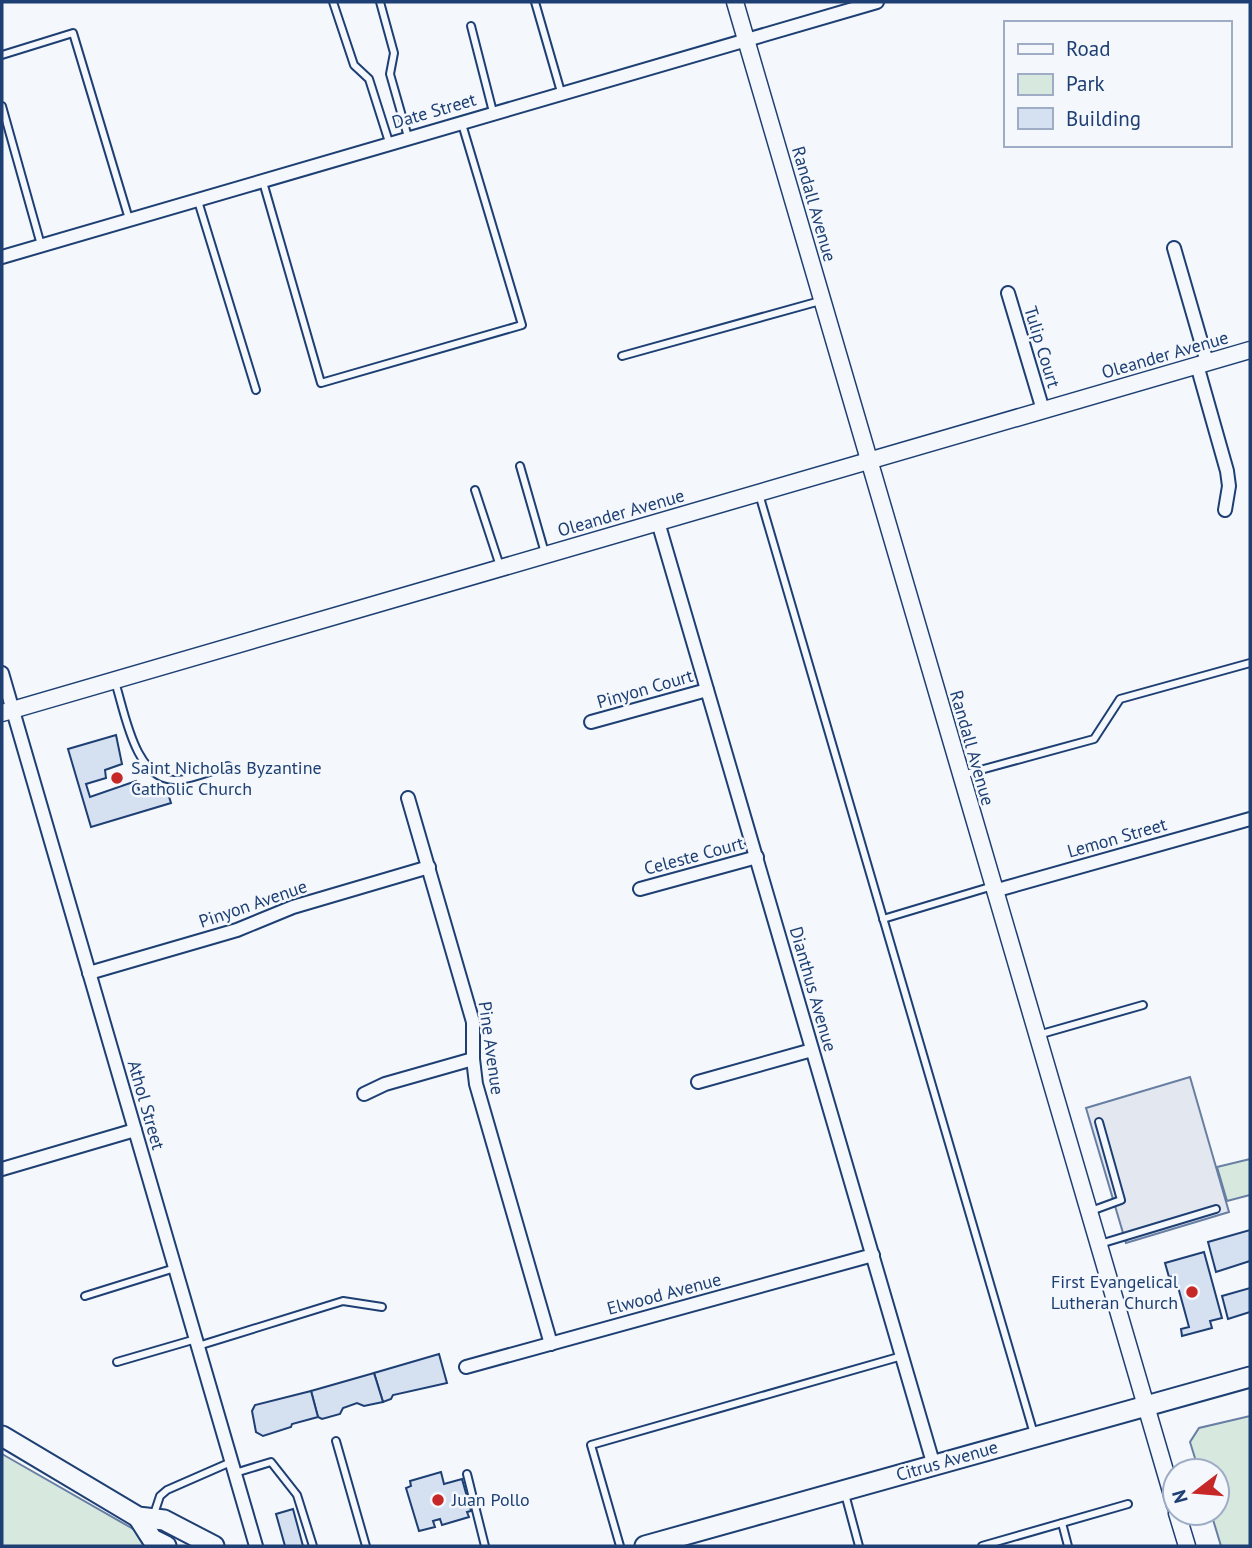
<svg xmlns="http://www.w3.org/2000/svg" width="1252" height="1548" font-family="'PT Sans',sans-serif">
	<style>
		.green { fill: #d7e8df; stroke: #687fa3; stroke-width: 2 }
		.parking { fill: #e3e8f0; stroke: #687fa3; stroke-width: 2 }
		.building { fill: #d5e0f0; stroke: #1d3f73; stroke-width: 2 }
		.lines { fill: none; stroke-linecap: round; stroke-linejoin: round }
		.service-casing { stroke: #1d3f73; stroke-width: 10 }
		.minor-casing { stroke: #1d3f73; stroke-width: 16 }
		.tertiary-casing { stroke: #1d3f73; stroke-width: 19 }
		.secondary-casing { stroke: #1d3f73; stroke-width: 23 }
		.service { stroke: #f4f7fb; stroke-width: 6 }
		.minor { stroke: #f4f7fb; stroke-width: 12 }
		.tertiary { stroke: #f4f7fb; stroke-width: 16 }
		.secondary { stroke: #f4f7fb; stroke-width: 19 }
		.poi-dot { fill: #c62828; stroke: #f4f7fb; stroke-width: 2.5 }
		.labels { text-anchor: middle; stroke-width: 5; stroke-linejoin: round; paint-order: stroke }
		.street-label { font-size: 18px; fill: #1d3f73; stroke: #f4f7fb }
		.poi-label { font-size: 18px; fill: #1d3f73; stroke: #f4f7fb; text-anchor: start }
	</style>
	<rect width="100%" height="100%" fill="#f4f7fb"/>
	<!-- green -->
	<g class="green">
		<path d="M1250,1159V1195L1227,1201L1217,1167Z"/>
		<path d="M1250,1416V1546H1221L1211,1513H1217V1471H1199L1190,1442L1199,1428Z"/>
		<path d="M2,1454L142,1534L151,1546H2Z"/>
	</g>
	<!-- parking -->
	<path class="parking" d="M1190,1077L1229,1212L1126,1243L1086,1108Z"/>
	<!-- building -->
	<g class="building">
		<path d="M116,735L122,764L105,770L106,778L86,784L90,797L136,781L141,795L166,787L171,803L91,827L68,749Z"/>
		<path d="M1250,1230V1261L1216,1272L1208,1242Z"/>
		<path d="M1204,1252L1222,1318L1210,1321L1212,1328L1182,1336L1181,1329L1189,1327L1175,1276L1169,1277L1165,1263Z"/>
		<path d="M1250,1288V1312L1228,1319L1222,1296Z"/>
		<path d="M439,1354L447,1383L393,1395L391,1399L383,1402L374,1373Z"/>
		<path d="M374,1373L383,1402L364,1406L357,1403L343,1408L340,1414L322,1419L318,1417L311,1391Z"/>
		<path d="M311,1391L318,1417L292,1424L291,1427L263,1436L256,1432L252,1411L255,1405Z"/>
		<path d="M441,1472L444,1484L462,1479L471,1511L467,1512L469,1517L442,1525L440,1519L433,1521L435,1527L419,1531L406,1488L411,1486L410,1481Z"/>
		<path d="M293,1509L303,1546H285L276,1514Z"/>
	</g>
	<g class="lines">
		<defs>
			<g id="service">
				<path d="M333,2L354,65L369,79L389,142"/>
				<path d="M380,2L394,53L390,74L408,137"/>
				<path d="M535,2L561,92"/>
				<path d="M471,26L493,112"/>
				<path d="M2,55L73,33L129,219"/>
				<path d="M2,106L41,245"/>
				<path d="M263,182L321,383L522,325L462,124"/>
				<path d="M198,201L256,390"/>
				<path d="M622,356L820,301"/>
				<path d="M520,466L545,553"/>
				<path d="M475,490L500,566"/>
				<path d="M759,494L1034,1434"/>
				<path d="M115,682C125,712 134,778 174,780C188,781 214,770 228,766"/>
				<path d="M962,775L1094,739L1120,699L1250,663"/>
				<path d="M883,919L993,886"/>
				<path d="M1038,1035L1143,1005"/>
				<path d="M1091,1211L1121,1200L1099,1122"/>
				<path d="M1100,1244L1216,1209"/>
				<path d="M85,1296L175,1268"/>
				<path d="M198,1346L343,1301L382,1307"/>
				<path d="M117,1362L196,1339"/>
				<path d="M336,1441L366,1546"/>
				<path d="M235,1473L271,1462L297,1495L313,1546"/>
				<path d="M467,1474L485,1546"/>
				<path d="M845,1494L859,1546"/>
				<path d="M153,1517L160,1496L167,1490L231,1462"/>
				<path d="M1062,1523L1068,1546"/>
				<path d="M620,1546L591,1445L902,1356"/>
				<path d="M982,1546L1128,1504"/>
			</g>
			<g id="minor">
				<path d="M1174,248L1207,362"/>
				<path d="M2,257L877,2"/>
				<path d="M1008,293L1043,410"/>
				<path d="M1197,365L1227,471L1229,486L1225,510"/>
				<path d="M658,522L934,1466"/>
				<path d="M2,673L256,1546"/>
				<path d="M591,722L707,690"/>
				<path d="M408,798L473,1022V1059L476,1084L551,1344"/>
				<path d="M640,889L757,857"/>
				<path d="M994,891L1250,819"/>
				<path d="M89,973L237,930L293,907L429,867"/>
				<path d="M698,1082L812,1050"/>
				<path d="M364,1094L385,1084L473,1059"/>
				<path d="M2,1169L135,1130"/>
				<path d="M466,1367L873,1255"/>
			</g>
			<g id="tertiary">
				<path d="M735,2L1175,1505"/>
				<path d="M2,713L1250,350"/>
				<path d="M1177,1513L1187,1546"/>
			</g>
			<g id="secondary">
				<path d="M2,1436L138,1517L164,1520L214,1546"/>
				<path d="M138,1517L152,1539L166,1546"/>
				<path d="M645,1546L1250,1377"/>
			</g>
		</defs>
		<!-- service casing -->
		<use href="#service" class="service-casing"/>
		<!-- minor casing -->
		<use href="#minor" class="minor-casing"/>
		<!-- tertiary casing -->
		<use href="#tertiary" class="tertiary-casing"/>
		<!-- secondary casing -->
		<use href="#secondary" class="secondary-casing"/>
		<!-- service -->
		<use href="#service" class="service"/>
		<!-- minor -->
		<use href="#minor" class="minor"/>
		<!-- tertiary -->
		<use href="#tertiary" class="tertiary"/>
		<!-- secondary -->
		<use href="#secondary" class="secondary"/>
	</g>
	<!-- markers -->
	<g class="poi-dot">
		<circle cx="117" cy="778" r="7"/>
		<circle cx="1192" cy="1292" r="7"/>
		<circle cx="438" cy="1500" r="7"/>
	</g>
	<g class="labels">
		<!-- street labels -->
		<g class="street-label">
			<text transform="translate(434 111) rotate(-16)" y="6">Date Street</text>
			<text transform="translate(814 204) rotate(74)" y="6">Randall Avenue</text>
			<text transform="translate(1042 347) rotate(73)" y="6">Tulip Court</text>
			<text transform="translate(1165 355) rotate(-16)" y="6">Oleander Avenue</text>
			<text transform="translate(621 513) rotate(-16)" y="6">Oleander Avenue</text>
			<text transform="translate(645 689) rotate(-16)" y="6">Pinyon Court</text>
			<text transform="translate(972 748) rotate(74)" y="6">Randall Avenue</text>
			<text transform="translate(1117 838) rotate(-16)" y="6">Lemon Street</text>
			<text transform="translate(694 856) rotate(-15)" y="6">Celeste Court</text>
			<text transform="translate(253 904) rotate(-19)" y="6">Pinyon Avenue</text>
			<text transform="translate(813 989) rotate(74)" y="6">Dianthus Avenue</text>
			<text transform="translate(491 1048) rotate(82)" y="6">Pine Avenue</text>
			<text transform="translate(146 1105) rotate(74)" y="6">Athol Street</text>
			<text transform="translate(664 1294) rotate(-15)" y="6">Elwood Avenue</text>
			<text transform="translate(947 1461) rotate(-16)" y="6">Citrus Avenue</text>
		</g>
		<!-- poi labels -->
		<g class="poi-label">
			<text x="131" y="774">Saint Nicholas Byzantine<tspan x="131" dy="21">Catholic Church</tspan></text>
			<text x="1178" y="1288" text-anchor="end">First Evangelical<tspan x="1178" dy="21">Lutheran Church</tspan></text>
			<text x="452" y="1506">Juan Pollo</text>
		</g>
	</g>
	<!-- border -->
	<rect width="1252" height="1548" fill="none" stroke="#1d3f73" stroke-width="7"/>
	<!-- legend -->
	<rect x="1004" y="21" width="228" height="126" fill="#f4f7fb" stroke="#9eadc5" stroke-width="2"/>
	<rect x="1018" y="44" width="35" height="10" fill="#f4f7fb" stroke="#9eadc5" stroke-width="2"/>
	<text x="1066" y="56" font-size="21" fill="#1d3f73">Road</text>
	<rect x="1018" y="74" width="35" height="21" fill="#d7e8df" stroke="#9eadc5" stroke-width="2"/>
	<text x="1066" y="91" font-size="21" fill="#1d3f73">Park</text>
	<rect x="1018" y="108" width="35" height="21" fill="#d5e0f0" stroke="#9eadc5" stroke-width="2"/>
	<text x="1066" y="126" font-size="21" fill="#1d3f73">Building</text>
	<!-- north arrow -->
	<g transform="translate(1196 1492) rotate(254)"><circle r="33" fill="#f4f7fb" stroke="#9eadc5" stroke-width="2"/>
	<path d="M0-5L12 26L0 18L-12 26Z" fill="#c62828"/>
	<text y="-10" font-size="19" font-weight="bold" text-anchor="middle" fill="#1d3f73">N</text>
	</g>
</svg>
